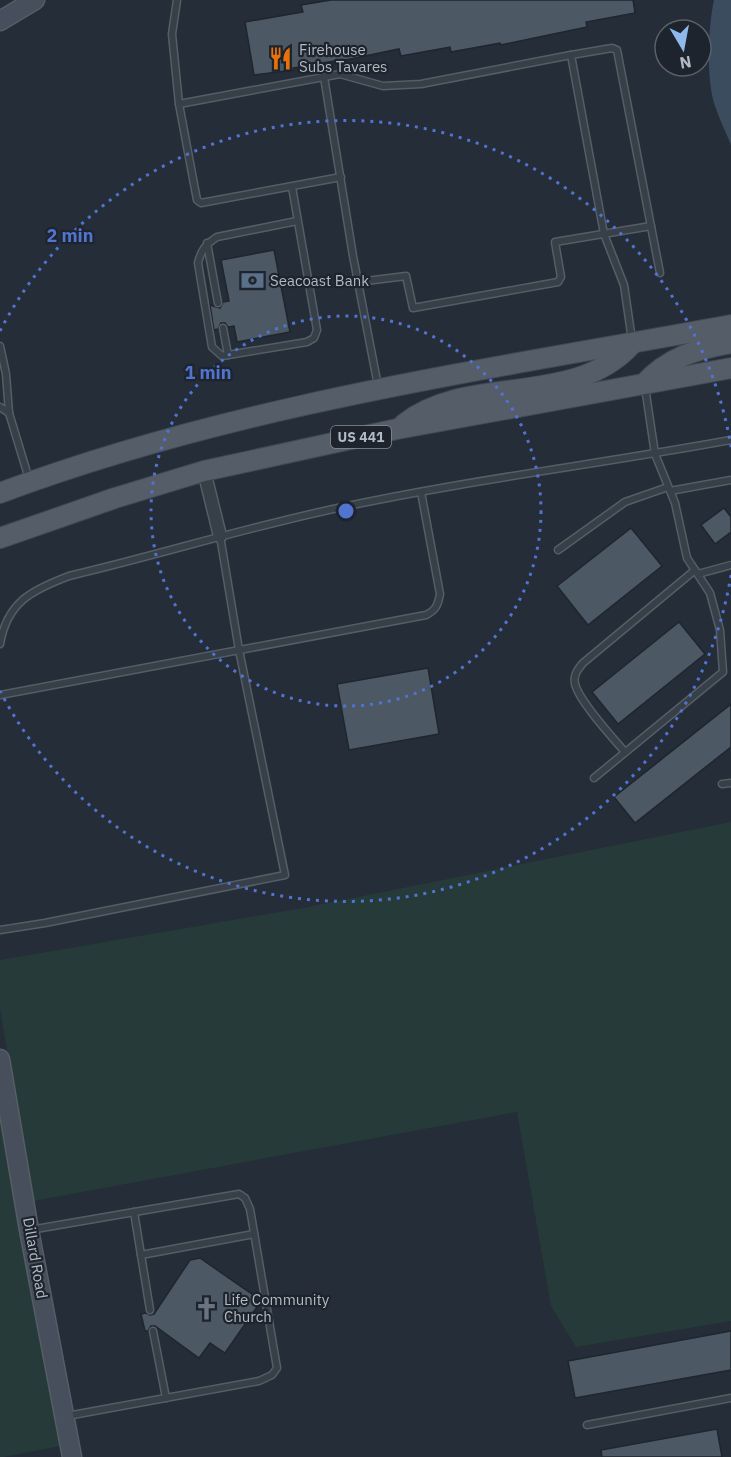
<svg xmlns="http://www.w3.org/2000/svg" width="731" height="1457" font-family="'IBM Plex Sans',sans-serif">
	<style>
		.green { fill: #273a3a }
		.water { fill: #3b4c5f }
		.building { fill: #4c5863; stroke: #1e262f; stroke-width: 1.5 }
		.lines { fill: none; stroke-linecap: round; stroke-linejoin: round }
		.lane-casing { stroke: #555d66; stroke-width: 9 }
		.street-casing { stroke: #555d66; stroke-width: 15 }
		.secondary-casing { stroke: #555d66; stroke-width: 21 }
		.primary-casing { stroke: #404851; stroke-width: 22 }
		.lane { stroke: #373f48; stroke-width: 6 }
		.street { stroke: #373f48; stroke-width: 12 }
		.secondary { stroke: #464f5b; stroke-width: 18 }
		.primary { stroke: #555e68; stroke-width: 20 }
		.ring { fill: none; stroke: #5174d1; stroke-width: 3; stroke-dasharray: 3 6 }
		.labels { text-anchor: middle; stroke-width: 4.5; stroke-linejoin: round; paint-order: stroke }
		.shield { fill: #1d242d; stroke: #858d97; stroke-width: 1.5 }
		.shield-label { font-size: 14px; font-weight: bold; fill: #b2bac4 }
		.poi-label { font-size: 15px; fill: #b2bac4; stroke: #1d242d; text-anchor: start }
		.street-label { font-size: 15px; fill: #b2bac4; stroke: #1d242d }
		.centre { fill: #5174d1; stroke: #1d242d; stroke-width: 3 }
		.ring-label { font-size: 18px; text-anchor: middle; font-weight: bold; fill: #5174d1; stroke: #1d242d; stroke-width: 4.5; stroke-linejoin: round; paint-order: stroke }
	</style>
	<rect width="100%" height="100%" fill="#242d38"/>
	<!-- green -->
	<g class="green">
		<path d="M731,822V1321L576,1347L551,1306L517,1112L33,1201L0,1009V960L303,908Z"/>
		<path d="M0,1109L61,1446L3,1457H0Z"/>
	</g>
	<!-- water -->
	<path class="water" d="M714,0H731V145C726,132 719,119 715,106C706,80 708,27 714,0Z"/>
	<!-- building -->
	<g class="building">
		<path d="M331,0H633L635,13L586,22L587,27L501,45L500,43L451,52L450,47L401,56L399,49L341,61V60L293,68L294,70L254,75L245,22L303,12L301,5Z"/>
		<path d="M274,250L290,332L237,342L234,326L228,327L225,323H221L218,329L214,330L210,305L220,308L223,302L229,301L221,260Z"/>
		<path d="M724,508L731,517V532L715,544L701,525Z"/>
		<path d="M631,528L662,566L588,625L557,586Z"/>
		<path d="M679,622L705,654L618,724L592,692Z"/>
		<path d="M428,668L439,734L349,750L337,684Z"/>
		<path d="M731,704V747L635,823L614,797Z"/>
		<path d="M200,1258L256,1297L257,1307L225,1353L210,1343L199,1358L155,1326H151L148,1331H145L141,1314L146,1313L150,1315L154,1314L190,1260Z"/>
		<path d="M731,1331V1370L575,1398L568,1361Z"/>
		<path d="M717,1429L722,1457H602L601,1450Z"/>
	</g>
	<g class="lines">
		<defs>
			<g id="lane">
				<path d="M177,0L172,34L179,104L340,74L383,86L421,84L571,55L604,234L624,285L632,340"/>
				<path d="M571,55L612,48L617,50L660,273"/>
				<path d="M324,77L353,256L378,386"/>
				<path d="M179,104L197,200L201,203L341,177"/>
				<path d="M292,187L317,330L314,338L307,342L222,356L212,347L198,263C201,250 206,244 217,237L297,221"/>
				<path d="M207,243L218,303"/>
				<path d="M358,282L406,276L413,308L558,282L561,277L555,242L651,226"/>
				<path d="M223,328L228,355"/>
				<path d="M0,346L6,374L9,413"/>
				<path d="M0,407L9,413L29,479"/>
				<path d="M670,491L731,480"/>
				<path d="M558,550L625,502L668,487"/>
				<path d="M698,574L731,565"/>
				<path d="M0,644C7,602 32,590 69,576C159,555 247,527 338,508C468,480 600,464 731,440"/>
				<path d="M0,695L426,615C436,610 438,605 440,594L421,492"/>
				<path d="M625,752C612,737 579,701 575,684C573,675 578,669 583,663L695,570"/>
				<path d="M594,778L723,672L720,630L710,593L687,558L675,503L655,454L645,387"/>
				<path d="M722,784L731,783"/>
				<path d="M0,930L45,923L285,875L239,650L220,536"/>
				<path d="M134,1212L150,1310"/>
				<path d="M30,1230L239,1194L245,1198L250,1209L277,1368L272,1375L259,1381L67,1416"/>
				<path d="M141,1255L254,1234"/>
				<path d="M153,1331L166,1398"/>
				<path d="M587,1425L731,1398"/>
			</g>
			<path id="street" d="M204,471L220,536"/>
			<g id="secondary">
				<path d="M0,21L35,0"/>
				<path d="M0,1059L29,1230L72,1457"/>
			</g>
			<g id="primary">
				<path d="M644,384C668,357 697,349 731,343"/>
				<path d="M404,424C468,373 574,409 632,344"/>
				<path d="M0,493C235,405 485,370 731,325"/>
				<path d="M0,538L115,498L204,471L397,429L731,368"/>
			</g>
		</defs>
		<!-- lane casing -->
		<use href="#lane" class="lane-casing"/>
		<!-- street casing -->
		<use href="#street" class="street-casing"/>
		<!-- secondary casing -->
		<use href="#secondary" class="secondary-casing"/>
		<!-- primary casing -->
		<use href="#primary" class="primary-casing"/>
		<!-- lane -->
		<use href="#lane" class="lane"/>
		<!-- street -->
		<use href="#street" class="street"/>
		<!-- secondary -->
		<use href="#secondary" class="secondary"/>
		<!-- primary -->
		<use href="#primary" class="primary"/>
	</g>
	<!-- distance rings -->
	<g class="ring">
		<circle cx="346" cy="511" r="195"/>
		<path d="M731 575A390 390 0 0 1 0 691M0 331A390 390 0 0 1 731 447"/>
	</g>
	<!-- icons -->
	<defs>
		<symbol id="restaurant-bare" viewBox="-9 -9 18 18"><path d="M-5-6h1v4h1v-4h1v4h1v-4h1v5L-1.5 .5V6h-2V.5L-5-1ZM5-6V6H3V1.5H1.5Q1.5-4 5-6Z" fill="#e8710a" stroke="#1d242d" stroke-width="2.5" paint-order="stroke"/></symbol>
		<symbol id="bank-bare" viewBox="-9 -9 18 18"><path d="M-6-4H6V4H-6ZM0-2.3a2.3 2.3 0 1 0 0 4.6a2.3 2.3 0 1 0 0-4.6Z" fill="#5c6f8a" stroke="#1d242d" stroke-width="2.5" paint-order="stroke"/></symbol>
		<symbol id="church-bare" viewBox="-9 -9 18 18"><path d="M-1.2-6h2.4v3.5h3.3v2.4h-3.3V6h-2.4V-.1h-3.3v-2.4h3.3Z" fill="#6b7280" stroke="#1d242d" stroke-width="2.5" paint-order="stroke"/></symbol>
	</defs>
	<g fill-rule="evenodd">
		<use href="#restaurant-bare" x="264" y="42" width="33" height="33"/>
		<use href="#bank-bare" x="236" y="264" width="33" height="33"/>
		<use href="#church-bare" x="190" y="1292" width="33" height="33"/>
	</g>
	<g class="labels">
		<!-- shield labels -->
		<rect class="shield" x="331" y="426" width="60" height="22" rx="4.5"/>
		<g class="shield-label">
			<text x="361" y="442">US 441</text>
		</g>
		<!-- poi labels -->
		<g class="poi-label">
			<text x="299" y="55">Firehouse<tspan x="299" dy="17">Subs Tavares</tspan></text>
			<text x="270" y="286">Seacoast Bank</text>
			<text x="224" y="1305">Life Community<tspan x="224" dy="17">Church</tspan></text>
		</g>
		<!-- street labels -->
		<g class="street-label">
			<text transform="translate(35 1258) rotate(80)" y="5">Dillard Road</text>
		</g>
	</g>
	<circle cx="346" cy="511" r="9" class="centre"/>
	<g class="ring-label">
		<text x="70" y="242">2 min</text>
		<text x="208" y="379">1 min</text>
	</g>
	<!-- north arrow -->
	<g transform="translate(683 48) rotate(170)"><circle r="28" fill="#1d242d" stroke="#596069" stroke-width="1.5"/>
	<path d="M0-4.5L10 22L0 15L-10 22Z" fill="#8fb8ed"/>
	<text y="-9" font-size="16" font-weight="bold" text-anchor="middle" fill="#b2bac4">N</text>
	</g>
</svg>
